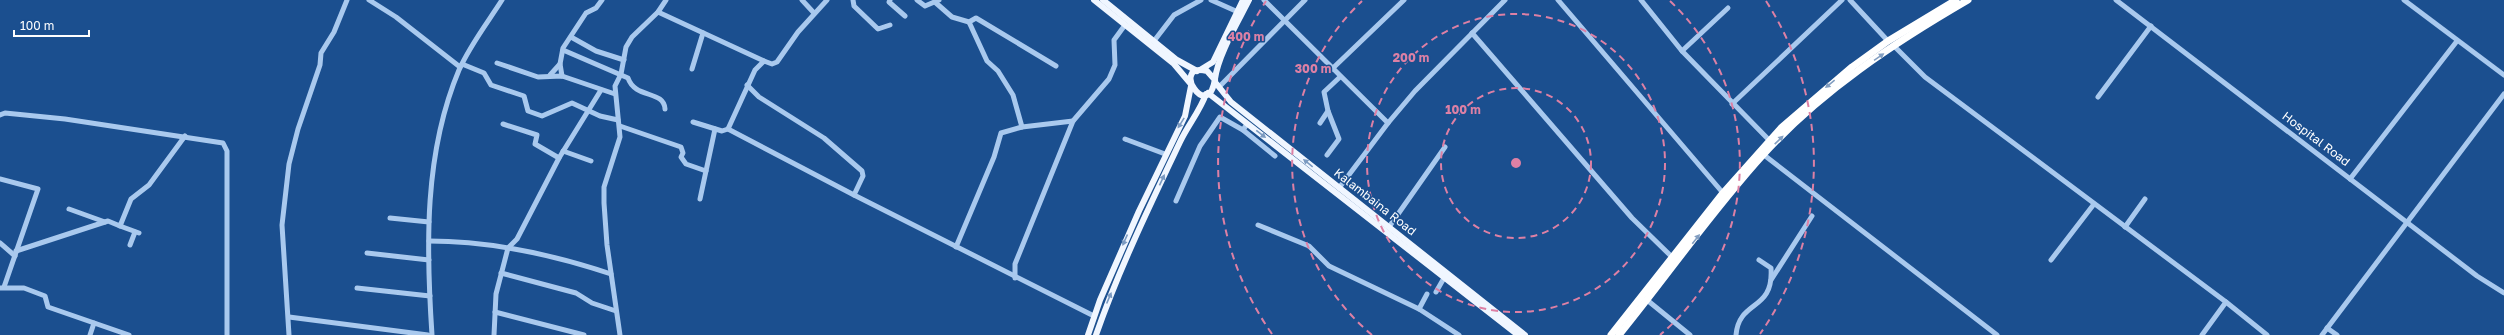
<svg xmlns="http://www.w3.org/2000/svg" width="2504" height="335" font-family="'Golos Text',sans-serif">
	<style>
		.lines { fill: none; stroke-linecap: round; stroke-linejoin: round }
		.minor { stroke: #a9c9ee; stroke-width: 5 }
		.major { stroke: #f0f6ff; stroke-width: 6 }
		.highway { stroke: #fff; stroke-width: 7 }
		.oneway { fill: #829ec1 }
		.oneway2 { fill: #7b9ac1 }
		.ring { fill: none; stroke: #dd80a5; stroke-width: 2; stroke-dasharray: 7 5 }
		.labels { text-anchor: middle; stroke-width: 3; stroke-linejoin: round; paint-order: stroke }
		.street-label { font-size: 12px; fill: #fff; stroke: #1b4f8f }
		.centre { fill: #dd80a5; stroke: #1b4f8f; stroke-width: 2 }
		.ring-label { font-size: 12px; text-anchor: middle; font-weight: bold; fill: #dd80a5; stroke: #1b4f8f; stroke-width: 3; stroke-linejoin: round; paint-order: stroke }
	</style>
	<rect width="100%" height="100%" fill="#1b4f8f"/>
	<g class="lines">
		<!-- minor -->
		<g class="minor">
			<path d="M369,0L396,17L460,67"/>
			<path d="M802,0L814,13"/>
			<path d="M853,0L854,6L878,29L890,25"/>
			<path d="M890,0L889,2L905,16"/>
			<path d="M917,0L925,6L939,0"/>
			<path d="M1211,0L1238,12"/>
			<path d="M1264,0L1388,123"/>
			<path d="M1558,0L1723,193"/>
			<path d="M1641,0L1682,51L1769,140"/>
			<path d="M1850,0L1888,41"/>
			<path d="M2116,0L2477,276L2504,293"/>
			<path d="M2404,0L2504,75"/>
			<path d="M936,3L952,17L969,22L976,18L1056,66"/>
			<path d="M658,12L764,61"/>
			<path d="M969,22L987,61L998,71L1013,95L1022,127"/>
			<path d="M1472,33L1632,218L1673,258"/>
			<path d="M571,37L596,51L624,60"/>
			<path d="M1154,41L1174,15L1201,0"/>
			<path d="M1894,46L1925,77L2226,302L2267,335"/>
			<path d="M563,50L628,78C635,99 664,90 665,109"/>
			<path d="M1682,51L1728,8"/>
			<path d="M497,63L538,77L562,76L615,94"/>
			<path d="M462,64L484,73L491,85L524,96L528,111L542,116L572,103L600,116L618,120"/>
			<path d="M692,69L703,33"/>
			<path d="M1332,69L1404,0"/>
			<path d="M550,75L560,64"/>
			<path d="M562,76L560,64L563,48L586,13L596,8L602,0"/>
			<path d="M747,85L759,97L824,138L862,171L863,176L854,195L1094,316"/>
			<path d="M1219,87L1305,0"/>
			<path d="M2098,97L2151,26"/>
			<path d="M1732,104L1842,0"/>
			<path d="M0,115L5,113L65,119L223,143L227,151V335"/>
			<path d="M693,122L722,131L728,129L755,70L764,61L772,64L777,62L798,32L827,0"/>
			<path d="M1320,123L1328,111L1324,92L1340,77"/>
			<path d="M503,124L537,135L535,144L559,158"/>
			<path d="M620,126L681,147L683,153L681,157L686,164L706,171"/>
			<path d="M728,129L854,195"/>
			<path d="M1243,130L1275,156"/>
			<path d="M1125,139L1165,154"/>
			<path d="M563,151L591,161"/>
			<path d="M1327,155L1339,139L1328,111"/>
			<path d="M1764,155L1997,335"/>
			<path d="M0,179L38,189L4,287"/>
			<path d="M2350,179L2457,41"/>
			<path d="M1339,188L1388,123L1415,91L1505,0"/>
			<path d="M700,199L715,129"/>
			<path d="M1176,201L1200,146L1220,117L1243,130L1247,124"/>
			<path d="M69,209L105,222"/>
			<path d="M390,218L429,222"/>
			<path d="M1258,225L1309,246L1329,266L1419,309L1459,335"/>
			<path d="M120,226L139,233"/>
			<path d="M1389,227L1445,147"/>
			<path d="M2125,227L2145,199"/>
			<path d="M429,241C492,241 551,254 611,274"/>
			<path d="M0,243L15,256"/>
			<path d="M130,245L135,232"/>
			<path d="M956,247L994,157L1001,133L1022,127L1073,121"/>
			<path d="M16,251L108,221L120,226L131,199L149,185L185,136"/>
			<path d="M367,253L429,260"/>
			<path d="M2051,260L2094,204"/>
			<path d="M501,273L576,293L592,303L616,311"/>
			<path d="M1015,278V264L1073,121L1109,79L1115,65L1114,40L1125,25"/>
			<path d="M1771,280L1812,216"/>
			<path d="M0,288H24L45,296L48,307L129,335"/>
			<path d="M357,288L430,296"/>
			<path d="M1436,292L1444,278"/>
			<path d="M1647,300L1690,335"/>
			<path d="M1419,309L1427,294"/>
			<path d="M495,312L584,335"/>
			<path d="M289,317L428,335"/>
			<path d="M2327,328L2337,335"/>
			<path d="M90,335L94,323"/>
			<path d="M289,335L282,225L289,164L298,129L320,65L321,53L334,32L347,0"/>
			<path d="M432,335C426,246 424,153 459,70C470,45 488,22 502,0"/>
			<path d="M494,335L496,294L508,248L517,239L559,158L601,90"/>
			<path d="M620,335L607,245L604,203V187L620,137L615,86L621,74L626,47L632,37L658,12L666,0"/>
			<path d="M1736,335C1739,299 1774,312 1771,268L1759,260"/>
			<path d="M2202,335L2226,302"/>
			<path d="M2322,335L2504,94"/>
		</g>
		<!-- major -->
		<g class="major">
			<path d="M1094,0L1174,64L1190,83"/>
			<path d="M1103,0L1177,60L1197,71"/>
			<path d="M1200,70L1213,62L1243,0"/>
			<path d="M1215,80L1207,71C1169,62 1208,124 1215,79C1218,55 1238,22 1249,0"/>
			<path d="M1215,82L1231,102L1525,335"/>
			<path d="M1208,93L1518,335"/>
			<path d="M1088,335L1100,300L1139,211L1185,116L1191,86"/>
			<path d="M1096,335C1119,269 1150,205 1180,142C1188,125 1200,111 1206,94"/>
		</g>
		<!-- highway -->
		<g class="highway">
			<path d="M1611,335L1723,193L1781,128L1852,67L1888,41L1956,0"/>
			<path d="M1619,335C1667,276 1712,211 1763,155C1821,91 1894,43 1968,0"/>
		</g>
	</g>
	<!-- one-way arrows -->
	<defs><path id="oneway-solid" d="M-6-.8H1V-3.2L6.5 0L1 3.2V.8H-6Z"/></defs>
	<g class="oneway">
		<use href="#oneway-solid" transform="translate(1879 57) rotate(-34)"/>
		<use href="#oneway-solid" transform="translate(1830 84) rotate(141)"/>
		<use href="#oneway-solid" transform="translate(1779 140) rotate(-44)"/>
		<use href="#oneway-solid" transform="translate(1696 239) rotate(-52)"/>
	</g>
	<g class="oneway2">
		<use href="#oneway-solid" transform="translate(1181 123) rotate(122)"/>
		<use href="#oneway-solid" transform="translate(1261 134) rotate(38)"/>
		<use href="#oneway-solid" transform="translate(1308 163) rotate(-141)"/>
		<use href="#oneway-solid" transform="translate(1162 180) rotate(-65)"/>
		<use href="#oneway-solid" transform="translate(1125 240) rotate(114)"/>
		<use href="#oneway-solid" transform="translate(1109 298) rotate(-67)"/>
	</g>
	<!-- distance rings -->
	<g class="ring">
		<circle cx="1516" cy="163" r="75"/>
		<circle cx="1516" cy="163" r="149"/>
		<path d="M1372 335A224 224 0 0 1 1362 1M1670 1A224 224 0 0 1 1660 335"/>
		<path d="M1272 334A298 298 0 0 1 1266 1M1766 1A298 298 0 0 1 1760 334"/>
	</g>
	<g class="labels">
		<!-- street labels -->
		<g class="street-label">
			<text transform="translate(2316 139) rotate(37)" y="4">Hospital Road</text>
			<text transform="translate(1375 202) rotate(38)" y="4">Kalambaina Road</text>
		</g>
	</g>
	<circle cx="1516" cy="163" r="6" class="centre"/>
	<g class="ring-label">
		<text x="1246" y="41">400 m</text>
		<text x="1411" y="62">200 m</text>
		<text x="1313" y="73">300 m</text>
		<text x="1463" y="114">100 m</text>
	</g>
	<!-- scale -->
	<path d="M14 30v6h75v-6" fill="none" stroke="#ffffff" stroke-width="2"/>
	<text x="20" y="30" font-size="12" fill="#ffffff" stroke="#1b4f8f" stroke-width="3" paint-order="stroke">100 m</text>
</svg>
